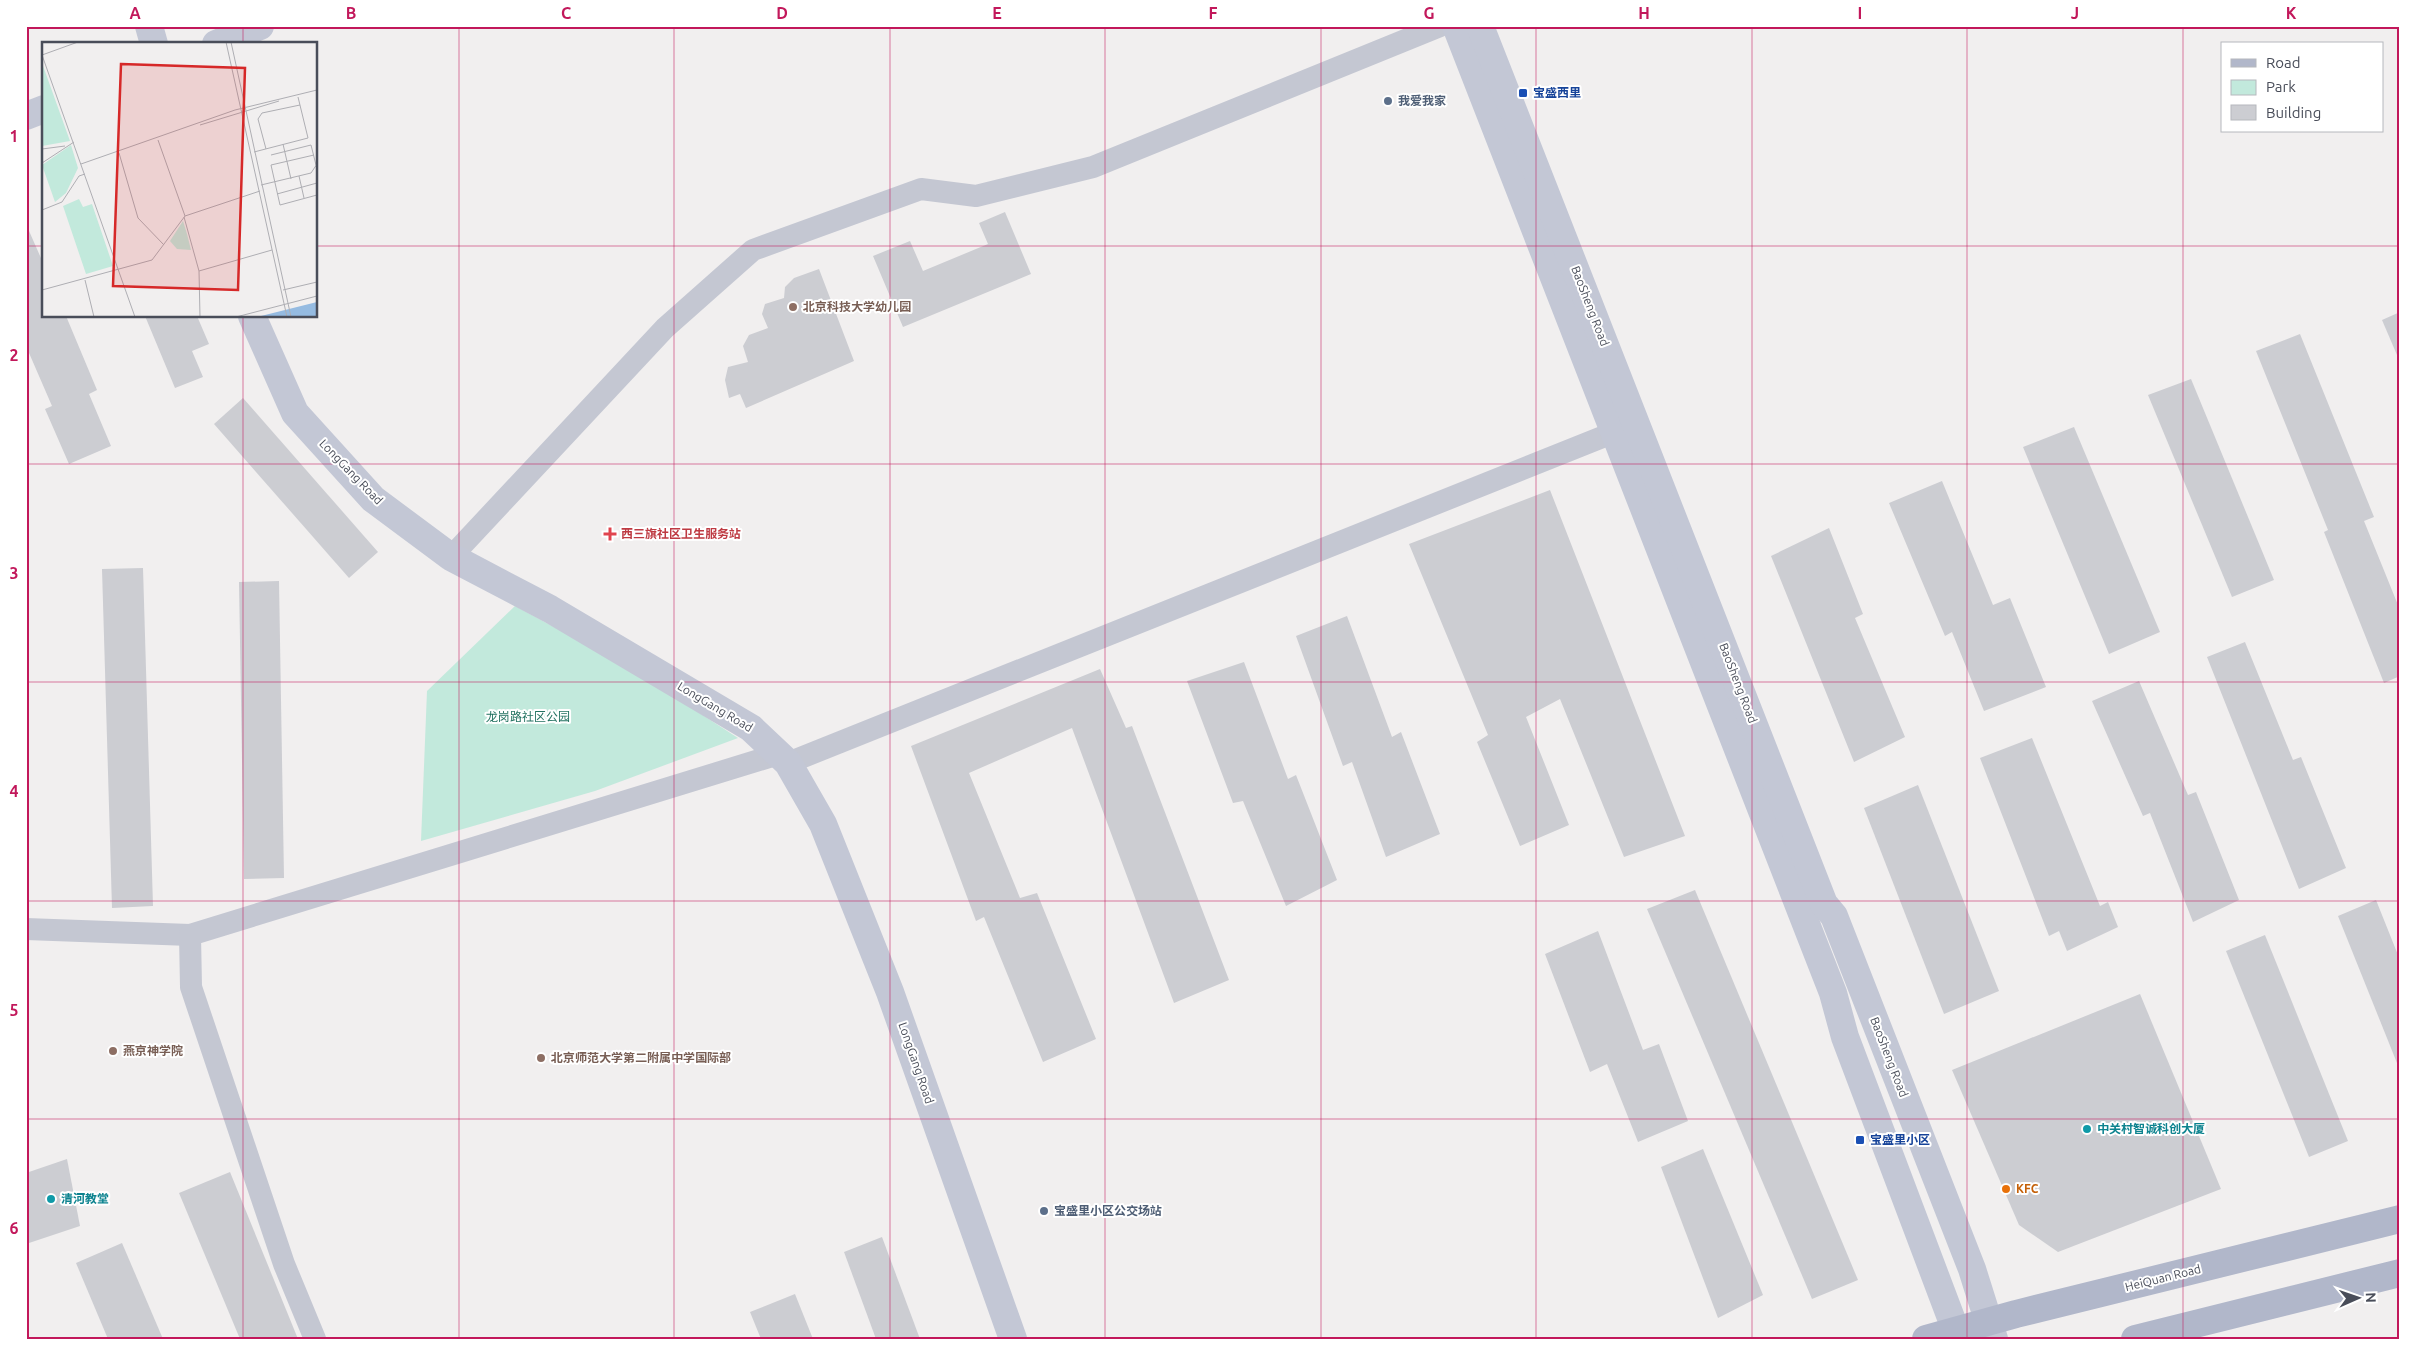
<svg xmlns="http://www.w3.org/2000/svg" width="2426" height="1365" font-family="Ubuntu,'Noto Sans SC',sans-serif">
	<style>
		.green { fill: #c2e9dc }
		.building { fill: #cccdd2 }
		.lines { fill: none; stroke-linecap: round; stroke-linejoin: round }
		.street { stroke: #c4c7d2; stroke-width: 22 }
		.secondary { stroke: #c3c7d5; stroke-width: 28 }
		.primary { stroke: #b1b7ca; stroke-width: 28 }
		.grid { fill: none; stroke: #c2185b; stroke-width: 1; stroke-opacity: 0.55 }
		.transit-dot { fill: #1a4fb4; stroke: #fff; stroke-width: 2 }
		.service-dot { fill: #5c6f8a; stroke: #fff; stroke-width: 2 }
		.education-dot { fill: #8d6e63; stroke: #fff; stroke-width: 2 }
		.health-dot { fill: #e0444e; stroke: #fff; stroke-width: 2 }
		.culture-dot { fill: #0f9aa8; stroke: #fff; stroke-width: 2 }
		.food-dot { fill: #e8710a; stroke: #fff; stroke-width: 2 }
		.labels { text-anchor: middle; stroke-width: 4; stroke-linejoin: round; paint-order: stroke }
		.transit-label { font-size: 12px; font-weight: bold; fill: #164399; stroke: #fff; text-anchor: start }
		.service-label { font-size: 12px; font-weight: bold; fill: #4e5e75; stroke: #fff; text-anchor: start }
		.street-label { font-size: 12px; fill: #494d59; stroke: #fff }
		.education-label { font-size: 12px; font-weight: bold; fill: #785e54; stroke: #fff; text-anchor: start }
		.health-label { font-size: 12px; font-weight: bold; fill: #be3a42; stroke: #fff; text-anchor: start }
		.park-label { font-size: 12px; fill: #237261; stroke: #fff }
		.culture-label { font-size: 12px; font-weight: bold; fill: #0d838f; stroke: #fff; text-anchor: start }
		.food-label { font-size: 12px; font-weight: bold; fill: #c56008; stroke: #fff; text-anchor: start }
		.inset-road { fill: none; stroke: #aeaeb3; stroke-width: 1 }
		.view { fill: #d62828; fill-opacity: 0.15; stroke: #d62828; stroke-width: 2.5 }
		.inset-edge { fill: none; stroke: #494d59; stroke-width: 2.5 }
		.neatline { fill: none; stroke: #c2185b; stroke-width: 2 }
		.grid-label { font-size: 16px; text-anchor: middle; font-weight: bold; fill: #c2185b }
	</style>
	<rect width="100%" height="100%" fill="#f1efef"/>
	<!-- green -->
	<path class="green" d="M515,606L630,668L738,738L595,791L421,841L427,691Z"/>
	<!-- building -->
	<g class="building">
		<path d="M1005,212L1031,274L903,327L873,256L910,241L923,271L988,244L979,223Z"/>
		<path d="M26,224L44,265V316H66L97,390L89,394L111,446L69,464L45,409L52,406L26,346Z"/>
		<path d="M819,269L854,361L746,408L740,394L729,398L725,380L728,367L748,362L743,346L749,335L768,328L762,314L765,304L784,298L785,287L794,278Z"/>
		<path d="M2400,312V362L2382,320Z"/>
		<path d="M145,316H197L209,344L192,351L203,377L175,388Z"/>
		<path d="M2300,334L2374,517L2364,521L2400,610V676L2384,683L2324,532L2328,530L2256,351Z"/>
		<path d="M2191,379L2274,580L2232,597L2148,395Z"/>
		<path d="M243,398L378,552L349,578L214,424Z"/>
		<path d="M2074,427L2160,632L2109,654L2023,447Z"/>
		<path d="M1942,481L1993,605L2010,598L2046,687L1984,711L1952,632L1945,636L1889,503Z"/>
		<path d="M1550,490L1685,836L1624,857L1560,699L1526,717L1569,825L1520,846L1477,742L1488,735L1409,544Z"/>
		<path d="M1829,528L1863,614L1855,618L1905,737L1854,762L1771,556Z"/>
		<path d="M143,568L153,906L112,908L102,569Z"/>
		<path d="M279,581L284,878L244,879L239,582Z"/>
		<path d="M1347,616L1392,737L1401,732L1440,834L1386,857L1352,762L1343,766L1296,636Z"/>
		<path d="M2245,642L2293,760L2301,757L2346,868L2299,889L2207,657Z"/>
		<path d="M1244,662L1288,779L1296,775L1337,880L1286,906L1243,801L1233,803L1187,681Z"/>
		<path d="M1100,669L1126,728L1132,726L1229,980L1174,1003L1072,728L969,773L1020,898L1037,893L1096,1039L1043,1062L984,917L976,921L911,746Z"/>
		<path d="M2139,681L2188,795L2196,792L2239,900L2193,922L2150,813L2143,816L2092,701Z"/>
		<path d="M2032,738L2100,906L2108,902L2118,927L2067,951L2059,931L2049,936L1980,758Z"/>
		<path d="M1918,785L1999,991L1944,1014L1864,808Z"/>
		<path d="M1695,890L1858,1280L1812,1299L1647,909Z"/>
		<path d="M2376,900L2400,960L2399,1068L2338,916Z"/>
		<path d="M1598,931L1643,1050L1659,1044L1688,1121L1638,1142L1607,1064L1590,1072L1545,954Z"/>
		<path d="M2265,935L2348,1141L2309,1157L2226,951Z"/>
		<path d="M2140,994L2221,1189L2058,1252L2019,1225L1952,1070Z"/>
		<path d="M1703,1149L1763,1295L1718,1318L1661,1167Z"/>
		<path d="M67,1159L80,1226L26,1244V1173Z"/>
		<path d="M230,1172L298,1339H240L179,1193Z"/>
		<path d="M882,1237L920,1339H876L844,1252Z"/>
		<path d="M122,1243L163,1339H108L76,1263Z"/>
		<path d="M795,1294L813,1339H761L750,1312Z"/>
	</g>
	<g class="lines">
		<!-- street -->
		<g class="street">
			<path d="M451,557L665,328L753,250L921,189L976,196L1093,167L1440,26"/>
			<path d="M788,763L1615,432"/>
			<path d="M26,929L190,935"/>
			<path d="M315,1339L284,1264L191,987L190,935L779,754"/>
		</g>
		<!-- secondary -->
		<g class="secondary">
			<path d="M149,26L154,44"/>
			<path d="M1456,26L1833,993L1845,1037L1959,1339"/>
			<path d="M1480,26L1824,904L1834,916L1972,1269L1994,1339"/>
			<path d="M216,44L260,26"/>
			<path d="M26,116L44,109"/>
			<path d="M252,316L295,413L373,499L451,557L550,609L751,728L788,763L823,824L890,992L1013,1339"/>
		</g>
		<!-- primary -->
		<g class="primary">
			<path d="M1926,1339L2016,1314L2400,1219"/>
			<path d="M2135,1339L2400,1273"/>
		</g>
	</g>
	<!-- grid -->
	<path class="grid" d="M243,26V44M459,26V1339M674,26V1339M890,26V1339M1105,26V1339M1321,26V1339M1536,26V1339M1752,26V1339M1967,26V1339M2183,26V1339M26,246H44M316,246H2400M243,316V1339M26,464H2400M26,682H2400M26,901H2400M26,1119H2400"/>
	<!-- markers -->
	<g class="transit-dot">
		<rect x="1518" y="88" width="10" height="10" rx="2.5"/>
		<rect x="1855" y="1135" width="10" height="10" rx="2.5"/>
	</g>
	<g class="service-dot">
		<circle cx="1388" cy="101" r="5"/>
		<circle cx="1044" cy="1211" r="5"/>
	</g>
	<g class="education-dot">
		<circle cx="793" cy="307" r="5"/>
		<circle cx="113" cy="1051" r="5"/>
		<circle cx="541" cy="1058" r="5"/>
	</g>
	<path class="health-dot" d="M607.5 526.5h5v5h5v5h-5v5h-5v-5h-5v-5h5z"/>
	<g class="culture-dot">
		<circle cx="2087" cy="1129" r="5"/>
		<circle cx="51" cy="1199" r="5"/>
	</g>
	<circle class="food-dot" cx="2006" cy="1189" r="5"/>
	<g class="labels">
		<!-- transit labels -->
		<g class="transit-label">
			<text x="1533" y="97">宝盛西里</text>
			<text x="1870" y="1144">宝盛里小区</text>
		</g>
		<!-- service labels -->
		<g class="service-label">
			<text x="1398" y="105">我爱我家</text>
			<text x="1054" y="1215">宝盛里小区公交场站</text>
		</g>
		<!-- street labels -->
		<g class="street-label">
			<text transform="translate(1590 306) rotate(69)" y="4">BaoSheng Road</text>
			<text transform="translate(351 472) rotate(46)" y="4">LongGang Road</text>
			<text transform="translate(1738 683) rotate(69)" y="4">BaoSheng Road</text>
			<text transform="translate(715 707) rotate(31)" y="4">LongGang Road</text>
			<text transform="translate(1889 1057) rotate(69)" y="4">BaoSheng Road</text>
			<text transform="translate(916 1063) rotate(71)" y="4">LongGang Road</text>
			<text transform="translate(2163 1278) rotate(-14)" y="4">HeiQuan Road</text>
		</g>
		<!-- education labels -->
		<g class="education-label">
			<text x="803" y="311">北京科技大学幼儿园</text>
			<text x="123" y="1055">燕京神学院</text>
			<text x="551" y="1062">北京师范大学第二附属中学国际部</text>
		</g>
		<!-- health labels -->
		<g class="health-label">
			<text x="621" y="538">西三旗社区卫生服务站</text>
		</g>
		<!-- park labels -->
		<g class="park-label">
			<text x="528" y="721">龙岗路社区公园</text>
		</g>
		<!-- culture labels -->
		<g class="culture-label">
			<text x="2097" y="1133">中关村智诚科创大厦</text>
			<text x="61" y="1203">清河教堂</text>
		</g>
		<!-- food labels -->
		<g class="food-label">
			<text x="2016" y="1193">KFC</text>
		</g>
	</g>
	<!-- overview -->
	<g transform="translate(42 42)">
		<rect width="275" height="275" fill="#f1efef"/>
		<path d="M0,21L28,99L0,104ZM29,103L36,126L24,151L13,160L0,123ZM37,157L41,165L50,162L71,224L44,232L21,164ZM141,179L145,192L149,208L135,207L128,199Z" fill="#c2e9dc"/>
		<path d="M275,260V275H215Z" fill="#95bbe1"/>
		<path class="inset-road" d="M184,0L245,275M189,0L249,275M0,13L93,275M0,13L36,0M158,83L237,59M116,98L143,174M241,102L249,137M0,107L23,104M224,107L216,77L220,71L258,63M212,110L266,96L256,55M77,111L96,176L122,203M229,113L269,103L274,123M272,113L229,123L238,163L275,153M0,121L32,100M39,122L193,68L275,48M257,134L262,156M219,143L269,131L275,122M235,152L275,141M0,168L20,160L37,134L43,132M142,175L157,229L230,208M157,229L158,275M43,238L52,275M0,248L110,218L143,174L218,149M241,248L275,240M194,275L275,254"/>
		<path class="view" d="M79,22L203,26L196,248L71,244Z"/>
		<rect width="275" height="275" class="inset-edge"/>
	</g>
	<!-- border -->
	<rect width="2426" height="1365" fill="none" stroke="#ffffff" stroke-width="55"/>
	<!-- legend -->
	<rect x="2221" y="42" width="162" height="90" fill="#ffffff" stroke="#b6b8bd"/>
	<rect x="2231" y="59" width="25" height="8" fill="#b1b7ca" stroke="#b6b8bd"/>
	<text x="2266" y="68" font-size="15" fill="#494d59">Road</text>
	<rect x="2231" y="80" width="25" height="15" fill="#c2e9dc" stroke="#b6b8bd"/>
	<text x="2266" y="92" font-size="15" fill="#494d59">Park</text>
	<rect x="2231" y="105" width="25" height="15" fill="#cccdd2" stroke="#b6b8bd"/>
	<text x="2266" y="118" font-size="15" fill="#494d59">Building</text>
	<!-- north arrow -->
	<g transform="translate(2358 1298) rotate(88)" stroke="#ffffff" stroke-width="4" paint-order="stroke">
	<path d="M0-4L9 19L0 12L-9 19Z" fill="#494d59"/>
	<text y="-8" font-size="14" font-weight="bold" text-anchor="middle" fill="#494d59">N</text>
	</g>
	<rect x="28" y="28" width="2370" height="1310" class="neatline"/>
	<g class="grid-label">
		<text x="135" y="19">A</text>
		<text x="351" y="19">B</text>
		<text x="566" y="19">C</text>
		<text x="782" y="19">D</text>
		<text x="997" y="19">E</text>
		<text x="1213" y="19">F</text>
		<text x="1429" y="19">G</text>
		<text x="1644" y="19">H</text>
		<text x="1860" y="19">I</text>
		<text x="2075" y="19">J</text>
		<text x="2291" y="19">K</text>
		<text x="14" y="142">1</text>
		<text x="14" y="361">2</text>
		<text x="14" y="579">3</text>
		<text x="14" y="797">4</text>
		<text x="14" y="1016">5</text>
		<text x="14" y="1234">6</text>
	</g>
</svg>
